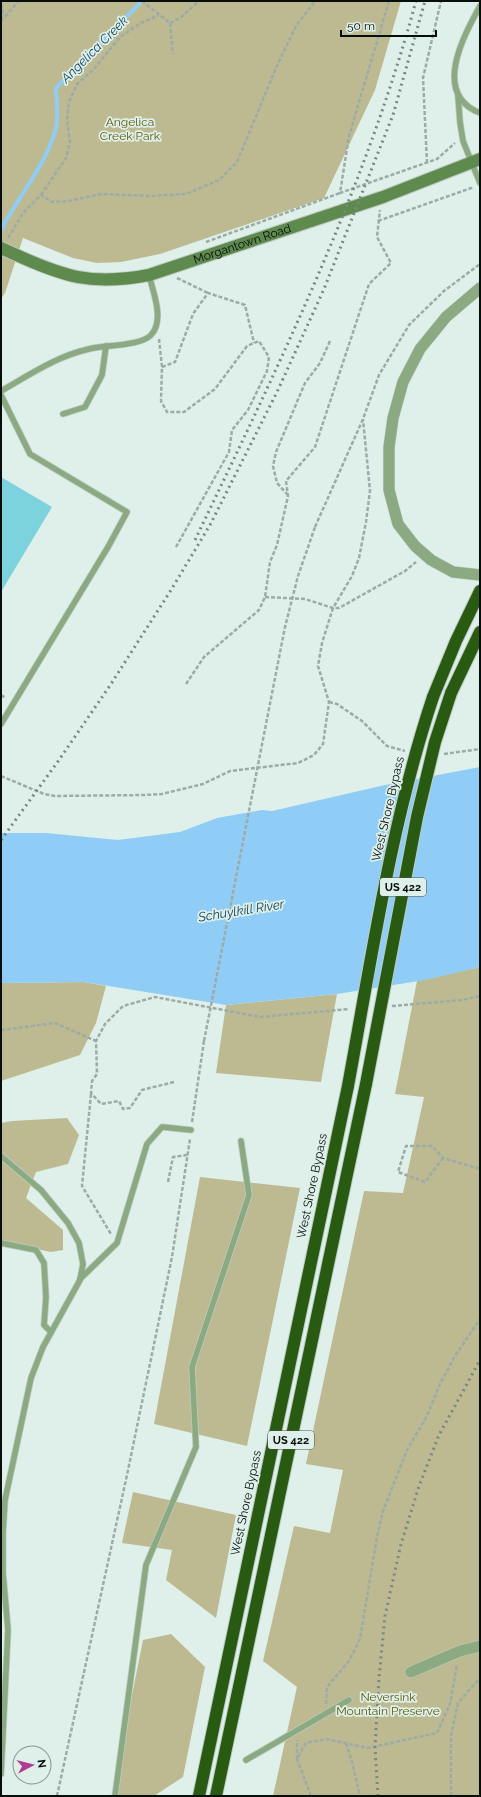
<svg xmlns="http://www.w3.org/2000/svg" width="481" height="1797" font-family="Raleway,sans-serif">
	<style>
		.green { fill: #bdba92 }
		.water { fill: #90cdf6 }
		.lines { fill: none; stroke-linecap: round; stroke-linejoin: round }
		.stream { stroke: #90cdf6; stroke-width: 4 }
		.building { fill: #7cd3dd }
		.lane-casing { stroke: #bcccc5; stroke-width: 7 }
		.street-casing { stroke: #bcccc5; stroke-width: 12 }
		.secondary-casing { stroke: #bcccc5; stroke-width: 14 }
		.highway-casing { stroke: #bcccc5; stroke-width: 14 }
		.path { stroke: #9daba6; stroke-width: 2.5; stroke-dasharray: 4 2; stroke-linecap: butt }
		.lane { stroke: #8caa82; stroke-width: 5.5 }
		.street { stroke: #8caa82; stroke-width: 11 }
		.secondary { stroke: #5e8a4e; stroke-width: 12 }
		.highway { stroke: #285a11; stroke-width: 12 }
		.rail { stroke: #7a8681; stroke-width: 3; stroke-dasharray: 2 4; stroke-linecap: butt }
		.secondary-bridge-casing { stroke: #bcccc5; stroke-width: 14; stroke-linecap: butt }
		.highway-bridge-casing { stroke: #bcccc5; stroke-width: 14; stroke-linecap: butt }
		.path-bridge { stroke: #9daba6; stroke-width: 2.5; stroke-dasharray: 4 2; stroke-linecap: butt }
		.secondary-bridge { stroke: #5e8a4e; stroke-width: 12 }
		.highway-bridge { stroke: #285a11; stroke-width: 12 }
		.labels { text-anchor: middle; stroke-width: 3.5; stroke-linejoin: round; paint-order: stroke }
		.shield { fill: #def0e9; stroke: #48514e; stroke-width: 1 }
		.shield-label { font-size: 11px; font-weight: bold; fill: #070d0b }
		.park-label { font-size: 12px; fill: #5f590a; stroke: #def0e9 }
		.street-label { font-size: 12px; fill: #070d0b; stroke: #def0e9 }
		.water-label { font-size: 13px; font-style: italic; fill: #14425e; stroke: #def0e9 }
	</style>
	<rect width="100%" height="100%" fill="#def0e9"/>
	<!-- green -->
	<g class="green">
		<path d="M1,1H401L375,90L324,198L160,254L121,262L97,263L73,258L23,238L5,293L1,299Z"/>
		<path d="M480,967V1796H273L297,1687L263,1661L294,1526L330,1533L343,1470L306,1464L364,1191L403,1193L424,1097L395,1094L417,981Z"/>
		<path d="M84,982L106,986L96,1023L80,1055L1,1081V983Z"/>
		<path d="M337,994L321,1082L216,1073L226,1005Z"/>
		<path d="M67,1118L79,1135L68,1164L36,1172L26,1198L63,1230V1250L51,1252L1,1242V1123L12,1121Z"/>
		<path d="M200,1177L300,1188L247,1446L154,1424Z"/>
		<path d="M133,1492L236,1515L216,1618L166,1580L172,1550L122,1543Z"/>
		<path d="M171,1634L205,1667L183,1777L154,1796H112L143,1640Z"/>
	</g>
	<!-- water -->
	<path class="water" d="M480,767V967L425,980L337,994L226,1005L84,982L1,983V833H46L118,840L180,832L217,818L262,810L272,811L385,785Z"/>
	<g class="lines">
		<!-- stream -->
		<path class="stream" d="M1,230C18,196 46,166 56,128C59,115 56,100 56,88L142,1"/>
	</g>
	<!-- building -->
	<path class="building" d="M1,477L52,507L1,592Z"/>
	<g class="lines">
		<defs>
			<g id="lane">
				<path d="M480,6C463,37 432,94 480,113"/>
				<path d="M458,96L460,122L463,141L480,183"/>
				<path d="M1,391C29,375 57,356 89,349C105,345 141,346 151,335C165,320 153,292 149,275"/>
				<path d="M1,395L30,454L127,512L108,547L1,724"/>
				<path d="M63,414L85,407L102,375L106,346"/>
				<path d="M1,1156L41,1190L68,1223L79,1243L83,1264L80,1280L43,1347L31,1378L5,1500L3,1532V1573L8,1630L1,1774"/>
				<path d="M1,1243L36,1250L44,1263L46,1297L44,1325L51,1332"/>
				<path d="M80,1279L117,1243L147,1144L162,1127L191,1130"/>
				<path d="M246,1760L349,1700"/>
				<path d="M115,1796L146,1565L196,1447L192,1367L249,1195L241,1141"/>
			</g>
			<g id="street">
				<path d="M480,288L446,317L420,349L403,382L393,418L389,447V490L398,524L415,546L431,560L453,572L480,575"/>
				<path d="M411,1672L460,1651L480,1646"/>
			</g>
			<g id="secondary">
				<path id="s1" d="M12,253C64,277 92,286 149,275L383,197L480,159"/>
			</g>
			<g id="highway">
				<path d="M451,693L480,632"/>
				<path d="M433,697L456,641L480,591"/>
				<path d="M199,1796L348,1086"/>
				<path d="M216,1796L366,1084"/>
			</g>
		</defs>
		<!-- lane casing -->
		<use href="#lane" class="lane-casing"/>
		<!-- street casing -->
		<use href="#street" class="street-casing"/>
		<!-- secondary casing -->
		<use href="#secondary" class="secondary-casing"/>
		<!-- highway casing -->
		<use href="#highway" class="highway-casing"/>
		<!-- path -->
		<g class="path">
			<path d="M142,1L170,23"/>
			<path d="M389,1L349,136L340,193L437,159L455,143"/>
			<path d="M1,4L3,11L1,20"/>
			<path d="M1,21L19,1"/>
			<path d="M170,23L180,18L199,1"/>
			<path d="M170,23L173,54"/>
			<path d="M427,163L423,78L441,1"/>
			<path d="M41,195L66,158L70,143L67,120L69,102L77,84L94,69L120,37L141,23L159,15"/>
			<path d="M378,221L474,187"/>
			<path d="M8,238L23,213L41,195L52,202L69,201L101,194L149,196L186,194L219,180L237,162L276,68L296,26L315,1"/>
			<path d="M206,242L340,193"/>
			<path d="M177,278L208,293"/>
			<path d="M159,339L162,367L161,401L167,412H184L215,389L247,346L259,341L269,357L267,371L248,410L232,430L229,452L176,547"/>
			<path d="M162,367L175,362L193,314L208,293L245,305L254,343"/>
			<path d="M288,495L277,483L273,466L276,452L305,383L320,363L330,341"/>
			<path d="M315,527L363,419L379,375L409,325L444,291L480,264"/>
			<path d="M265,597L305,599L333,608H339L405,571L416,562"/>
			<path d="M186,684L204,657L259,610L265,597L270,562L277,545L288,496L286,481L315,447L369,284L391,263L377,237L380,210"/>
			<path d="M1,695L6,698"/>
			<path d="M329,702L337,704L362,721L387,746L405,751"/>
			<path d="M444,754L480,749"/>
			<path d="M1,776L44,794L55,796L145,795L162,794L203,784L230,771L298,763L314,755L323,744L329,702L318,666L322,643L333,608L352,576L359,558L366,522L370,491L363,419"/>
			<path d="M392,1006L462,1000L480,996"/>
			<path d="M1,1030L55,1023L96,1041"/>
			<path d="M174,1082L142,1090L130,1108L123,1109L119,1101L101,1104L91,1093L92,1081L97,1074L96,1041L105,1024L123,1006L155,997L260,1017L349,1009"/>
			<path d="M91,1094L82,1186L111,1234"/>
			<path d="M192,1122L204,1041"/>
			<path d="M443,1158L425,1182L398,1172L406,1146H432L443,1158L480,1169"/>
			<path d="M168,1182L173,1157L187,1155"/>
			<path d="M326,1704L327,1687L349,1661L360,1639L377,1537L383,1511L407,1450L427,1416L440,1384L455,1356L480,1319"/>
			<path d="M346,1743L352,1762L360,1796"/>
			<path d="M297,1759V1740"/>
			<path d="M57,1796L127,1475L172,1257L190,1139"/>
			<path d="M311,1796L297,1759L306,1743L326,1739L368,1748L437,1733L450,1704L457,1665"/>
			<path d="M451,1796V1736L458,1703L480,1678"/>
		</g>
		<!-- lane -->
		<use href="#lane" class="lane"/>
		<!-- street -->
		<use href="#street" class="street"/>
		<!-- secondary -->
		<use href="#secondary" class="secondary"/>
		<!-- highway -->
		<use href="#highway" class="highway"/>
		<!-- rail -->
		<g class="rail">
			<path d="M195,540C279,365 365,189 416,1"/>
			<path d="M1,840L59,760L111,684L171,590L210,525L277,392L324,289L393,115L425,1"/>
			<path d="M378,1796L375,1748L379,1678L385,1616L401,1544L419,1486L439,1435L480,1360"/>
		</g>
		<defs>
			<path id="secondary-bridge" d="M1,248L12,253"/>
			<g id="highway-bridge">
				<path d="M366,1084L417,817L435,742L451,693"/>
				<path d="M348,1086C372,956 391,823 433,697"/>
			</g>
		</defs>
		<!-- secondary-bridge casing -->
		<use href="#secondary-bridge" class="secondary-bridge-casing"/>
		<!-- highway-bridge casing -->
		<use href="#highway-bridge" class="highway-bridge-casing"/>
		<!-- path-bridge -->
		<path class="path-bridge" d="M204,1041L285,627L298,576L315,527"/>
		<!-- secondary-bridge -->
		<use href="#secondary-bridge" class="secondary-bridge"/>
		<!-- highway-bridge -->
		<use href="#highway-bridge" class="highway-bridge"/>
	</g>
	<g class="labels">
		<!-- shield labels -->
		<g class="shield">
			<rect x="380" y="878" width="46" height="18" rx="3"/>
			<rect x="268" y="1431" width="46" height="18" rx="3"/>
		</g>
		<g class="shield-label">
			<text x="403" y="891">US 422</text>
			<text x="291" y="1444">US 422</text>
		</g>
		<!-- park labels -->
		<g class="park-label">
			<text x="130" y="126">Angelica<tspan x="130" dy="14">Creek Park</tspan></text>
			<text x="388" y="1701">Neversink<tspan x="388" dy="14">Mountain Preserve</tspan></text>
		</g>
		<!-- street labels -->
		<g class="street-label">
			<text dy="4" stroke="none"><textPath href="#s1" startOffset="240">Morgantown Road</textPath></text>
			<text transform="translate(388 809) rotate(-77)" y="4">West Shore Bypass</text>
			<text transform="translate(312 1186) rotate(-78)" y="4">West Shore Bypass</text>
			<text transform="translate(246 1503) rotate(-78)" y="4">West Shore Bypass</text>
		</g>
		<!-- water labels -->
		<g class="water-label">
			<text transform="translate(94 49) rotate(-45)" y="5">Angelica Creek</text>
			<text transform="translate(241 910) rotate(-9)" y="5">Schuylkill River</text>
		</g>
	</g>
	<!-- border -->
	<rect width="481" height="1797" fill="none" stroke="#070d0b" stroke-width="4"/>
	<!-- north arrow -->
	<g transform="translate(32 1765) rotate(83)"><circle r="19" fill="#def0e9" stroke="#889590"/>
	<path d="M0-3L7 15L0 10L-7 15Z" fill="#b23c92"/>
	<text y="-6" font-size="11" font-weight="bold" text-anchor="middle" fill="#070d0b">N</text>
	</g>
	<!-- scale -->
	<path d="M341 30v6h95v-6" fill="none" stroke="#070d0b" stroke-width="2"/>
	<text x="347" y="30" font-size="12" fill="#070d0b" stroke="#def0e9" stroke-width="3" paint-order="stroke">50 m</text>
</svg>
